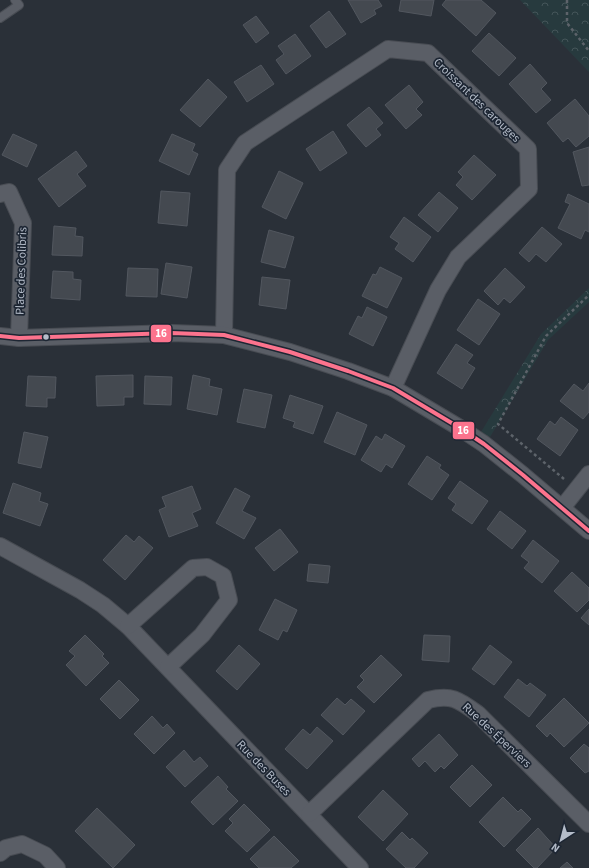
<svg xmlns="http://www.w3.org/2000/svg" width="589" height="868" font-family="'Source Sans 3',sans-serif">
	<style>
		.forest { fill: url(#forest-crowns) }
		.building { fill: #444950; stroke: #52575f }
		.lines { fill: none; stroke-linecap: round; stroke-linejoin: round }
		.lane-casing { stroke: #484c53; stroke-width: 10 }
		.street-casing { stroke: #484c53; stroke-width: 18 }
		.path { stroke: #5d636a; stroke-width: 2.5; stroke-dasharray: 3 3; stroke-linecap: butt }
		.lane { stroke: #5a5e66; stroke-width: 8 }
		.street { stroke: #5a5e66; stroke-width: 16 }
		.bus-1-casing { stroke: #1d2633; stroke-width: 7 }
		.bus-1 { stroke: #fc738d; stroke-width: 4 }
		.bus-dot { fill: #b4bcc9; stroke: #1d2633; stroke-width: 1.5 }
		.labels { text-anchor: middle; stroke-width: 3.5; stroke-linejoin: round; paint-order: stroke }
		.street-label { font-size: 12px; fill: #b4bcc9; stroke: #1d2633 }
		.line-badge { stroke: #1d2633; stroke-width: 1.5 }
		.badge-label { font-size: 11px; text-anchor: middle; font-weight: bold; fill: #fff }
	</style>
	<defs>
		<pattern id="forest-crowns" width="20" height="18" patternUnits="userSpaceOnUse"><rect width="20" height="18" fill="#273a3e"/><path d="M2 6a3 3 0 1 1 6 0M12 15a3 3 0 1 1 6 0" fill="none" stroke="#445559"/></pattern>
	</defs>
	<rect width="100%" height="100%" fill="#2a3038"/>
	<!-- forest -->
	<g class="forest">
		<path d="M520,0H589V72Z"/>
		<path d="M589,288V302L548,340L490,437L481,432L541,334Z"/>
	</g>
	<!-- building -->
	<g class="building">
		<path d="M348,0H378L382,6L374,10L376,14L361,23Z"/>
		<path d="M401,0H434L431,16L399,11Z"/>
		<path d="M446,0H481L496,13L476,36L442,5Z"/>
		<path d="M329,11L346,34L326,48L310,26Z"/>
		<path d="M256,16L269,33L256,43L243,25Z"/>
		<path d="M489,33L516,58L499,76L472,51Z"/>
		<path d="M295,34L311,56L286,74L276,60L284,54L278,46Z"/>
		<path d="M530,64L547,83L541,89L551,100L536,113L509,84Z"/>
		<path d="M261,65L274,84L247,102L234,82Z"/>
		<path d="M208,79L227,97L200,127L180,110Z"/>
		<path d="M409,85L423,102L416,109L422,115L406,129L385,105Z"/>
		<path d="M575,99L589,116V136L576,147L568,138L563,142L547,123Z"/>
		<path d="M369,107L383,123L376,129L381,135L366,147L347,125Z"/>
		<path d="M333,131L347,153L320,171L306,149Z"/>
		<path d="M13,134L37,145L27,167L2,155Z"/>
		<path d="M172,134L195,144L192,151L198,154L189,175L159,161Z"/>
		<path d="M589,147V185L582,186L573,152Z"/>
		<path d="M76,151L87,166L77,174L86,186L59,207L38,179Z"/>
		<path d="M474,155L496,175L472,200L456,185L463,177L458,172Z"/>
		<path d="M279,171L303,183L286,219L262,207Z"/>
		<path d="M161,191L190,193L187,226L158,223Z"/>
		<path d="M439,192L458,208L438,232L418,215Z"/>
		<path d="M568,194L589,204V232L585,230L581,239L558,228L570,204L565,202Z"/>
		<path d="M404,217L431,237L413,262L395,249L399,243L390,237Z"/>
		<path d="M54,226L76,228L75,236L83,237L82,256L52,255Z"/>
		<path d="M542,227L562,244L546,262L536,254L529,262L519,253Z"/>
		<path d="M269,230L294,237L285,268L261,262Z"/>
		<path d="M166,263L192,267L187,298L161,294Z"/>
		<path d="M380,267L402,278L387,308L362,296L373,274L376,275Z"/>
		<path d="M128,268L158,269L157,297L126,296Z"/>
		<path d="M505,268L525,287L510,303L504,298L498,305L484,291Z"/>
		<path d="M53,271L73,272V279L81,280L80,300L51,298Z"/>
		<path d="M262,277L290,280L286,309L259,305Z"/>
		<path d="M478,299L500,314L479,345L457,330Z"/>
		<path d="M367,307L387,317L373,346L349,334L358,316L362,318Z"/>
		<path d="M456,344L473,355L467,363L475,368L462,389L437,373Z"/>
		<path d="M133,375V397H124V405L97,406L96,376Z"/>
		<path d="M193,375L210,379L209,386L222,389L217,415L187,409Z"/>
		<path d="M28,376L56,377L55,398H47V407L26,406Z"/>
		<path d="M145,376L172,377L171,405L144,404Z"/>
		<path d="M589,383V412L583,419L560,401L574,384L583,391Z"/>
		<path d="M244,389L272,395L265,428L237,422Z"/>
		<path d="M290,395L323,406L313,434L293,427L295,422L283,418Z"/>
		<path d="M337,412L367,425L355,455L324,442Z"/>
		<path d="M561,417L578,430L560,456L537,439L550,421L555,425Z"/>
		<path d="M24,432L48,437L41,468L18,463Z"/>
		<path d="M385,434L405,446L392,468L386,464L381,472L361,460L376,436L382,440Z"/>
		<path d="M427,456L441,465L439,468L449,475L432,500L408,484Z"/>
		<path d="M460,481L488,501L472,524L452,510L456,504L448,498Z"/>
		<path d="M13,483L41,493L39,501L48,504L40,526L3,513Z"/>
		<path d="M192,486L201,509L192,513L198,526L169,537L159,510L166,507L162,497Z"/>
		<path d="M235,488L250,496L242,511L256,518L244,539L216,523Z"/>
		<path d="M500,511L526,531L512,549L487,529Z"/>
		<path d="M280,529L298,552L274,571L255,548Z"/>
		<path d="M126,535L134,542L139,536L153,548L125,580L103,560Z"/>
		<path d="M533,540L559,561L542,583L524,568L529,562L521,556Z"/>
		<path d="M309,564L330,566L328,583L307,581Z"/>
		<path d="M572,572L589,588V600L577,612L554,591Z"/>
		<path d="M275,599L297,610L287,632L283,630L278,640L259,630Z"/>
		<path d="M589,609V625L581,618Z"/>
		<path d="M85,635L104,654L102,656L109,663L86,686L66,665L75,656L69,651Z"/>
		<path d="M424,635L450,636L449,662L422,660Z"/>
		<path d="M239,645L260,664L237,690L216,671Z"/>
		<path d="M490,645L512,662L494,685L472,669Z"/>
		<path d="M381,655L402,675L374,703L357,687L364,680L360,676Z"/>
		<path d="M518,679L527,686L530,683L546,695L529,717L504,697Z"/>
		<path d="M119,680L139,700L120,719L100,699Z"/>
		<path d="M337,698L345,705L351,699L365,711L343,735L321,715Z"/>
		<path d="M564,698L589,723L564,747L550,733L547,737L536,726Z"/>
		<path d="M152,716L163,728L167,724L175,733L154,754L134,734Z"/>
		<path d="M317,727L333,741L307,769L285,749L303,729L310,735Z"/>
		<path d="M439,734L458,755L444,769L441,766L435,772L425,761L419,767L412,759Z"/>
		<path d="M584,744L589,748V771L585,773L570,758Z"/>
		<path d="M184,750L194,762L200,757L208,766L185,787L166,767Z"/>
		<path d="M472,765L492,785L470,807L450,787Z"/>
		<path d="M218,776L228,787L226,789L238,801L213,825L191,802Z"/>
		<path d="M383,790L408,814L383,841L358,817Z"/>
		<path d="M503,797L518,812L521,809L531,819L504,847L479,822Z"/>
		<path d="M244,804L270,830L247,852L225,831L233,823L229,819Z"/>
		<path d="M97,808L135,845L113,868L75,831Z"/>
		<path d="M538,828L556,848L537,868H534L516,850Z"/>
		<path d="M402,832L410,840L412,838L428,853L414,868H406L386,849Z"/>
		<path d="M274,836L299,861L291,868H259L250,859Z"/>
		<path d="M567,862L573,868H560Z"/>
	</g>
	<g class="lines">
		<defs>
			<path id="lane" d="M0,18L19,5L15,0"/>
			<g id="street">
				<path d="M0,194L9,192L23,223L19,338"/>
				<path d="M224,335L227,170L245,143L388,49L428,53L528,149L529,189L458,257L438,290L393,388"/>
				<path d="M0,336L19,338L172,333L224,335L290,352L348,371L393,388L460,428L484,444L523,475L589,531"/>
				<path d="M562,508L589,474"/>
				<path d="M0,546L80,590L103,605L128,626L360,868"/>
				<path d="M128,626L193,568L207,567L223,576L229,600L202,635L168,667"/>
				<path d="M309,814L428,700C452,694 459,700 478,714L589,824"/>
				<path d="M0,853L6,848L22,844L45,855L57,868"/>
			</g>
		</defs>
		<!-- lane casing -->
		<use href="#lane" class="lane-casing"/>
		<!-- street casing -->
		<use href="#street" class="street-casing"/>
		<!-- path -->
		<g class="path">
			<path d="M567,0V23L589,51"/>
			<path d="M564,479L498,424L546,336L589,295"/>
		</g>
		<!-- lane -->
		<use href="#lane" class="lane"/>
		<!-- street -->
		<use href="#street" class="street"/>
		<defs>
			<path id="bus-1" d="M0,336L19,338L172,333L224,335L290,352L348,371L393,388L460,428L484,444L523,475L589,531"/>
		</defs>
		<!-- bus-1 casing -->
		<use href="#bus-1" class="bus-1-casing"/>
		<!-- bus-1 -->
		<use href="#bus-1" class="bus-1"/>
	</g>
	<!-- markers -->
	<circle class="bus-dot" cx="46" cy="337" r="3.5"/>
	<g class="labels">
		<!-- street labels -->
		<g class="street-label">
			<text transform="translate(477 100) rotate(44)" y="4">Croissant des carouges</text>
			<text transform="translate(21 271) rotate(-88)" y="4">Place des Colibris</text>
			<text transform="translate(497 735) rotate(43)" y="4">Rue des Éperviers</text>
			<text transform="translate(264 768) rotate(46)" y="4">Rue des Buses</text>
		</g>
	</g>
	<g class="line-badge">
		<rect x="150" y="324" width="22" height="19" rx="4" fill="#fc738d"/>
		<rect x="452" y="421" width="23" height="19" rx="4" fill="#fc738d"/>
	</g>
	<g class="badge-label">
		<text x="161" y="337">16</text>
		<text x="463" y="434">16</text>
	</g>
	<!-- north arrow -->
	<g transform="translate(561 840) rotate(216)" stroke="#1d2633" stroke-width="3" paint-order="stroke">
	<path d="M0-3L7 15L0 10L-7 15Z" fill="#b4bcc9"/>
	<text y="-6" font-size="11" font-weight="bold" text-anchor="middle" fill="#b4bcc9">N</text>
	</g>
</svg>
